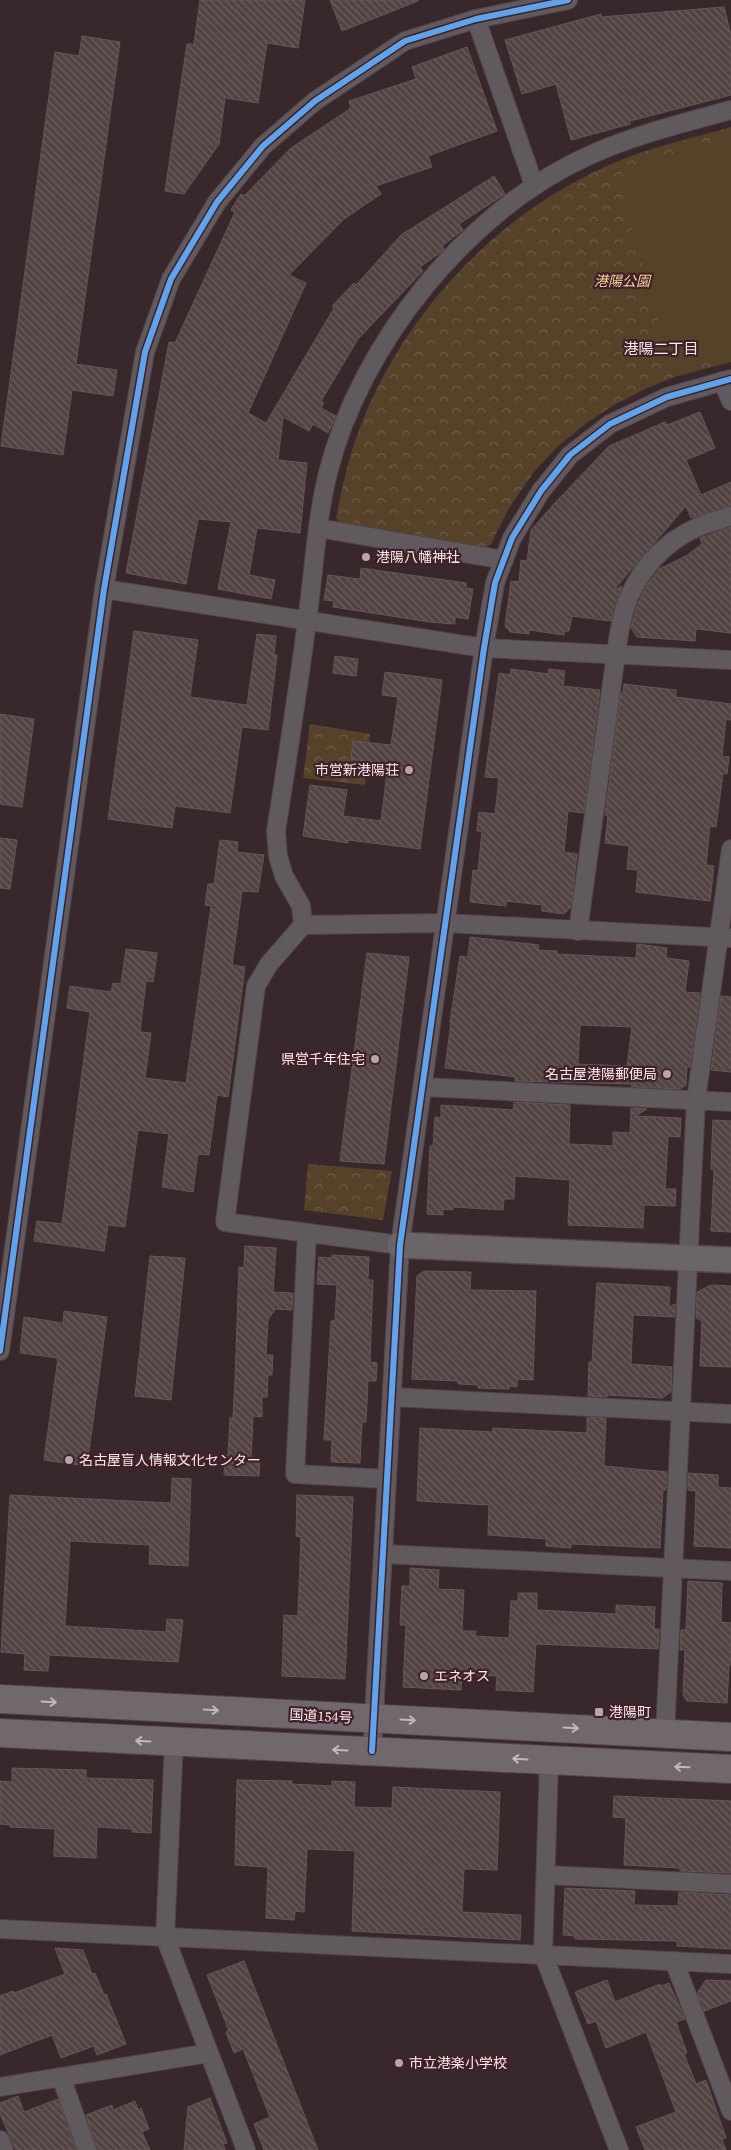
<svg xmlns="http://www.w3.org/2000/svg" width="731" height="2150" font-family="'Source Serif 4','Noto Sans JP',serif">
	<style>
		.park { fill: url(#park-crowns) }
		.pitch { fill: #554229 }
		.building { fill: url(#building-back-hatch); stroke: #645656; fill-rule: evenodd }
		.lines { fill: none; stroke-linecap: round; stroke-linejoin: round }
		.street-casing { stroke: #524548; stroke-width: 20 }
		.secondary-casing { stroke: #524548; stroke-width: 28 }
		.highway-casing { stroke: #524548; stroke-width: 30 }
		.street { stroke: #60595d; stroke-width: 18 }
		.secondary { stroke: #6b6468; stroke-width: 25 }
		.highway { stroke: #71686d; stroke-width: 28 }
		.cycleway-casing { stroke: #3f2128; stroke-width: 9 }
		.cycleway { stroke: #60a3ed; stroke-width: 6 }
		.oneway { stroke: #c6b5b9 }
		.poi-dot { fill: #b9a5a9; stroke: #3f2128; stroke-width: 2 }
		.labels { text-anchor: middle; stroke-width: 4.5; stroke-linejoin: round; paint-order: stroke }
		.park-label { font-size: 14px; font-style: italic; fill: #fbd39c; stroke: #3f2128 }
		.poi-label { font-size: 14px; fill: #fee9ec; stroke: #3f2128; text-anchor: start }
		.street-label { font-size: 14px; fill: #fee9ec; stroke: #3f2128 }
		.neighbourhood-label { font-size: 15px; fill: #fee9ec; stroke: #3f2128 }
	</style>
	<defs>
		<pattern id="park-crowns" width="20" height="18" patternUnits="userSpaceOnUse" patternTransform="scale(1.25)"><rect width="20" height="18" fill="#554229"/><path d="M2 6a3 3 0 1 1 6 0M12 15a3 3 0 1 1 6 0" fill="none" stroke="#6e5d48"/></pattern>
		<pattern id="building-back-hatch" width="6" height="6" patternUnits="userSpaceOnUse" patternTransform="scale(1.25)"><rect width="6" height="6" fill="#524343"/><path d="M-1 5l2 2M0 0l6 6M5-1l2 2" fill="none" stroke="#6c5e5e"/></pattern>
	</defs>
	<rect width="100%" height="100%" fill="#38282c"/>
	<!-- park -->
	<g class="park">
		<path d="M731,127V362L674,377L645,389L614,405L588,422L557,447L533,473L509,508L491,544L481,550L341,525L336,518C341,493 346,468 354,444C397,317 500,207 626,158C660,145 696,137 731,127Z"/>
		<path d="M310,724L370,734L365,785L303,778Z"/>
		<path d="M308,1164L392,1171L383,1220L304,1210Z"/>
	</g>
	<!-- pitch -->
	<path class="pitch" d="M731,137V357L673,372L622,195L641,163Z"/>
	<!-- building -->
	<g class="building">
		<path d="M200,0H305L298,48L267,43L258,103L225,98L219,144L184,194L165,191L187,44H194Z"/>
		<path d="M330,0H418V1L342,31Z"/>
		<path d="M724,7L731,35V95L630,121V124L571,140L556,84L522,94L505,40L601,14V17Z"/>
		<path d="M82,36L120,42L76,364L117,370L113,396L72,390L63,455L1,446L55,52L79,56Z"/>
		<path d="M467,47L497,131L428,156L432,167L376,186L381,194L344,219L289,275L306,283L248,413L266,423L334,308L332,306L354,283L356,285L401,235L494,176L505,194L459,224L463,230L442,246L444,249L441,252L420,267L423,271L358,339L321,401L324,403L321,408L336,416L328,433L313,424L309,431L283,417L278,460L307,463L300,533L257,528L249,575L275,580L271,599L218,589L231,522L198,519L186,584L126,573L169,342L175,343L235,212L231,210L241,194L244,196L291,148L351,108L349,101L416,79L412,67Z"/>
		<path d="M700,412L715,448L686,460L701,495L731,482V506L691,518L686,506L613,591L622,586L611,621L572,616L569,631H564V635L529,630V634L510,632L505,626L511,581L519,582L521,560L527,561L531,530L553,505L609,446L665,422L667,425Z"/>
		<path d="M731,527V633L696,629L695,641L637,637L631,628L635,611L645,588L659,569L686,556L702,544L700,538Z"/>
		<path d="M361,568L466,583V588L473,589L468,619L455,617V624L430,622L333,607L334,601L324,600L328,575L360,579Z"/>
		<path d="M134,631L198,640L190,697L247,705L257,634L276,636L274,655H277L268,730L242,727L230,813L175,806L172,828L108,819Z"/>
		<path d="M335,656L358,659L356,676L333,673Z"/>
		<path d="M511,669L548,674L549,669L565,671L563,686L600,690L584,813L568,811L564,852L577,854L571,907L564,914L542,911V905L506,901V906L470,902L473,870L478,871L482,831H477L479,812L495,814L499,778L485,777L499,673L510,675Z"/>
		<path d="M385,672L442,680L420,849L348,840V843L303,836L310,785L347,790L343,816L381,821L388,764L351,759L353,741L391,745L398,697L382,695Z"/>
		<path d="M624,684L676,690V697L731,704V720L726,719L722,756L729,757L727,774L723,773L716,827L710,826L706,865L714,866L710,901L636,892L638,870L627,869L629,846L605,843L608,816L605,815L621,693H623Z"/>
		<path d="M0,714L34,719L22,807L0,804Z"/>
		<path d="M0,838L17,840L10,889L0,888Z"/>
		<path d="M220,840L238,842L237,852L264,855L258,892L242,891L232,965L245,967L228,1097L217,1095L209,1155L198,1154L193,1192L162,1187L169,1134L138,1130L125,1227L108,1225L104,1251L34,1241L37,1221L62,1224L90,1012L67,1008L70,986L111,992L113,983L121,984L126,949L157,953L153,982L146,981L140,1032L151,1033L145,1078L186,1083L211,906L205,905L208,884H214Z"/>
		<path d="M470,937L539,945L538,950L557,951V954L636,958L637,944L667,948L666,958L689,961L685,992L700,993L690,1067H687L686,1085L680,1089L631,1087L632,1084L515,1081V1077L445,1068L451,1022H450L460,956L468,957ZM580,1025L632,1027L627,1066L578,1064Z"/>
		<path d="M367,953L409,957L384,1164L340,1161Z"/>
		<path d="M721,996L731,997V1072L711,1070Z"/>
		<path d="M514,1102L570,1105L569,1144L613,1146V1132L630,1133L631,1108L647,1109L635,1116L681,1118L680,1137L668,1136L667,1156L665,1189H676L675,1206L644,1205L643,1228L568,1225L570,1180L515,1176L514,1199H504L503,1210L453,1207V1210L443,1209V1215L427,1214L430,1146H433L435,1117L441,1118V1105L513,1110Z"/>
		<path d="M713,1120L731,1121V1232L711,1231L714,1170L711,1169Z"/>
		<path d="M245,1246L276,1248L273,1292L293,1293L292,1310L276,1309L268,1319L266,1355H273L272,1375H268L267,1397H262V1417L253,1416L251,1457L260,1458L259,1476L224,1475L225,1456H228L230,1418H233L235,1381L239,1267L244,1268Z"/>
		<path d="M332,1255L369,1257L368,1280H373L370,1362L377,1363L376,1381H368L366,1422H362L360,1463L331,1462L332,1440H324L331,1321H335L337,1285L317,1284L319,1257L332,1258Z"/>
		<path d="M150,1256L185,1258L171,1400L135,1396Z"/>
		<path d="M424,1271L471,1272L470,1290L536,1291L533,1380L517,1379V1387L509,1386V1389L478,1388V1385L458,1384V1381L412,1379L417,1276Z"/>
		<path d="M597,1283L670,1287L669,1307L675,1304V1317L633,1315L631,1364L672,1367L671,1392L662,1398L607,1395V1397L588,1396L589,1362H592Z"/>
		<path d="M711,1285L731,1286V1367L700,1366L702,1321L696,1318L697,1292Z"/>
		<path d="M64,1311L107,1317L87,1466L44,1460L58,1358L20,1353L24,1317L63,1323Z"/>
		<path d="M587,1417L606,1418L604,1466L667,1472L666,1490H663L660,1548L571,1544V1548L546,1546V1539L488,1535L489,1505L417,1501L420,1428L492,1432L493,1428L587,1433Z"/>
		<path d="M688,1473L718,1475V1487L731,1488V1548L694,1546L696,1491L688,1490Z"/>
		<path d="M172,1478L191,1479L188,1566L149,1564L150,1545L70,1541L65,1626L166,1632L167,1619L183,1620L178,1662L49,1655L48,1671L24,1670L25,1654L1,1652L10,1495L171,1503Z"/>
		<path d="M297,1495L353,1497L345,1679L282,1676L284,1615L298,1616L301,1537L296,1536Z"/>
		<path d="M410,1568L439,1570L438,1589L464,1590L462,1631H476L475,1636L509,1638L511,1601H518V1593H537V1610L616,1614V1605L655,1607L654,1629H659L658,1649L536,1644L533,1692L496,1690L497,1676L462,1674L461,1690L403,1687L406,1625H400L402,1586H410Z"/>
		<path d="M688,1581L722,1583L721,1622L731,1623V1665H729L727,1703L687,1701L683,1695L685,1650H680L681,1630H686Z"/>
		<path d="M12,1768L86,1770V1778L153,1780L151,1833L132,1832V1829L97,1827L96,1858L54,1856L55,1829L10,1827V1825L0,1824V1781L12,1782Z"/>
		<path d="M237,1780L292,1781L291,1784L332,1786V1781L355,1782L354,1807L392,1808L393,1787L500,1792L497,1870L464,1869L462,1912L521,1915L520,1940L352,1931L355,1851L307,1849L304,1912L295,1911L294,1920L266,1918L268,1867L235,1865Z"/>
		<path d="M614,1796L731,1801V1873L680,1871V1868L624,1865L626,1818L613,1817Z"/>
		<path d="M565,1888L635,1891L634,1905L678,1906L679,1892L731,1895V1949L677,1946V1941L575,1939V1936L563,1935Z"/>
		<path d="M55,1948L83,1950L92,1974L95,1973L104,1995L106,1994L126,2044L97,2055L94,2046L61,2058L52,2035L0,2055V1996L13,1991L14,1993L65,1974Z"/>
		<path d="M244,1961L248,1971L318,2150H264L254,2124L270,2117L243,2049L234,2053L226,2032L229,2031L207,1975Z"/>
		<path d="M607,1980L615,2002L660,1984L661,1986L669,1983L685,2019L676,2022L687,2053L684,2054L696,2084L706,2080L726,2138L722,2139L726,2150H645L636,2127L676,2112L646,2032L606,2048L596,2021L588,2024L575,1992Z"/>
		<path d="M706,1980L731,1981V2001L704,2011L697,1993Z"/>
		<path d="M18,2096L24,2112L58,2099L76,2150H16L0,2114V2103Z"/>
		<path d="M210,2098L227,2143L223,2144L225,2150H184L188,2107Z"/>
		<path d="M135,2101L138,2110L141,2108L149,2129L142,2132L150,2150H97L86,2115L112,2105L113,2110Z"/>
	</g>
	<g class="lines">
		<defs>
			<g id="street">
				<path d="M476,19L534,185"/>
				<path d="M722,381L731,401"/>
				<path d="M318,528L504,560"/>
				<path d="M104,589L484,648L731,660"/>
				<path d="M303,925L301,906L284,876L278,856L276,831C287,761 298,691 307,621C314,572 316,521 328,473C360,344 468,210 588,156C634,135 683,123 731,110"/>
				<path d="M578,931L616,654C618,639 620,623 625,608C636,573 663,542 698,527C708,523 720,520 731,516"/>
				<path d="M423,1087L731,1102"/>
				<path d="M307,1233L295,1474L387,1479"/>
				<path d="M400,1245L225,1222L256,986L269,964L303,925L445,923L731,938"/>
				<path d="M0,1351L104,589L145,352L171,279L217,202L263,146L315,101L405,41L476,19L568,0"/>
				<path d="M392,1397L731,1414"/>
				<path d="M383,1554L731,1571"/>
				<path d="M665,1733L696,1100L731,849"/>
				<path d="M174,1742L165,1937L246,2150"/>
				<path d="M372,1751L400,1245L484,648L495,583L512,538L541,491L570,455L610,424L667,397L731,379"/>
				<path d="M549,1761L543,1954L619,2150"/>
				<path d="M546,1875L731,1884"/>
				<path d="M0,1929L731,1964"/>
				<path d="M674,1961L731,2111"/>
				<path d="M61,2077L87,2150"/>
				<path d="M0,2087L209,2053"/>
				<path d="M0,2140L4,2150"/>
			</g>
			<path id="secondary" d="M400,1245L731,1260"/>
			<g id="highway">
				<path d="M0,1699L731,1737"/>
				<path d="M0,1733L731,1769"/>
			</g>
		</defs>
		<!-- street casing -->
		<use href="#street" class="street-casing"/>
		<!-- secondary casing -->
		<use href="#secondary" class="secondary-casing"/>
		<!-- highway casing -->
		<use href="#highway" class="highway-casing"/>
		<!-- street -->
		<use href="#street" class="street"/>
		<!-- secondary -->
		<use href="#secondary" class="secondary"/>
		<!-- highway -->
		<use href="#highway" class="highway"/>
		<defs>
			<g id="cycleway">
				<path d="M0,1351L104,589L145,352L171,279L217,202L263,146L315,101L405,41L476,19L568,0"/>
				<path d="M372,1751L400,1245L484,648L495,583L512,538L541,491L570,455L610,424L667,397L731,379"/>
			</g>
		</defs>
		<!-- cycleway casing -->
		<use href="#cycleway" class="cycleway-casing"/>
		<!-- cycleway -->
		<use href="#cycleway" class="cycleway"/>
	</g>
	<!-- one-way arrows -->
	<defs><path id="oneway-shaft" d="M-6 0H5M1.5-3L5.5 0L1.5 3" fill="none" stroke-width="1.6" stroke-linecap="round" stroke-linejoin="round" transform="scale(1.25)"/></defs>
	<g class="oneway">
		<use href="#oneway-shaft" transform="translate(49 1702) rotate(3)"/>
		<use href="#oneway-shaft" transform="translate(211 1710) rotate(3)"/>
		<use href="#oneway-shaft" transform="translate(408 1720) rotate(3)"/>
		<use href="#oneway-shaft" transform="translate(571 1728) rotate(3)"/>
		<use href="#oneway-shaft" transform="translate(143 1741) rotate(-177)"/>
		<use href="#oneway-shaft" transform="translate(340 1750) rotate(-177)"/>
		<use href="#oneway-shaft" transform="translate(520 1759) rotate(-177)"/>
		<use href="#oneway-shaft" transform="translate(682 1767) rotate(-178)"/>
	</g>
	<!-- markers -->
	<g class="poi-dot">
		<circle cx="366" cy="557" r="5"/>
		<circle cx="409" cy="770" r="5"/>
		<circle cx="375" cy="1059" r="5"/>
		<circle cx="667" cy="1074" r="5"/>
		<circle cx="69" cy="1460" r="5"/>
		<circle cx="424" cy="1676" r="5"/>
		<rect x="594" y="1707" width="10" height="10" rx="2.5"/>
		<circle cx="399" cy="2063" r="5"/>
	</g>
	<g class="labels">
		<!-- park labels -->
		<g class="park-label">
			<text x="622" y="286">港陽公園</text>
		</g>
		<!-- poi labels -->
		<g class="poi-label">
			<text x="376" y="562">港陽八幡神社</text>
			<text x="399" y="775" text-anchor="end">市営新港陽荘</text>
			<text x="365" y="1064" text-anchor="end">県営千年住宅</text>
			<text x="657" y="1079" text-anchor="end">名古屋港陽郵便局</text>
			<text x="79" y="1465">名古屋盲人情報文化センター</text>
			<text x="434" y="1681">エネオス</text>
			<text x="609" y="1717">港陽町</text>
			<text x="409" y="2068">市立港楽小学校</text>
		</g>
		<!-- street labels -->
		<g class="street-label">
			<text transform="translate(321 1716) rotate(3)" y="5">国道154号</text>
		</g>
		<!-- neighbourhood labels -->
		<g class="neighbourhood-label">
			<text x="661" y="354">港陽二丁目</text>
		</g>
	</g>
</svg>
